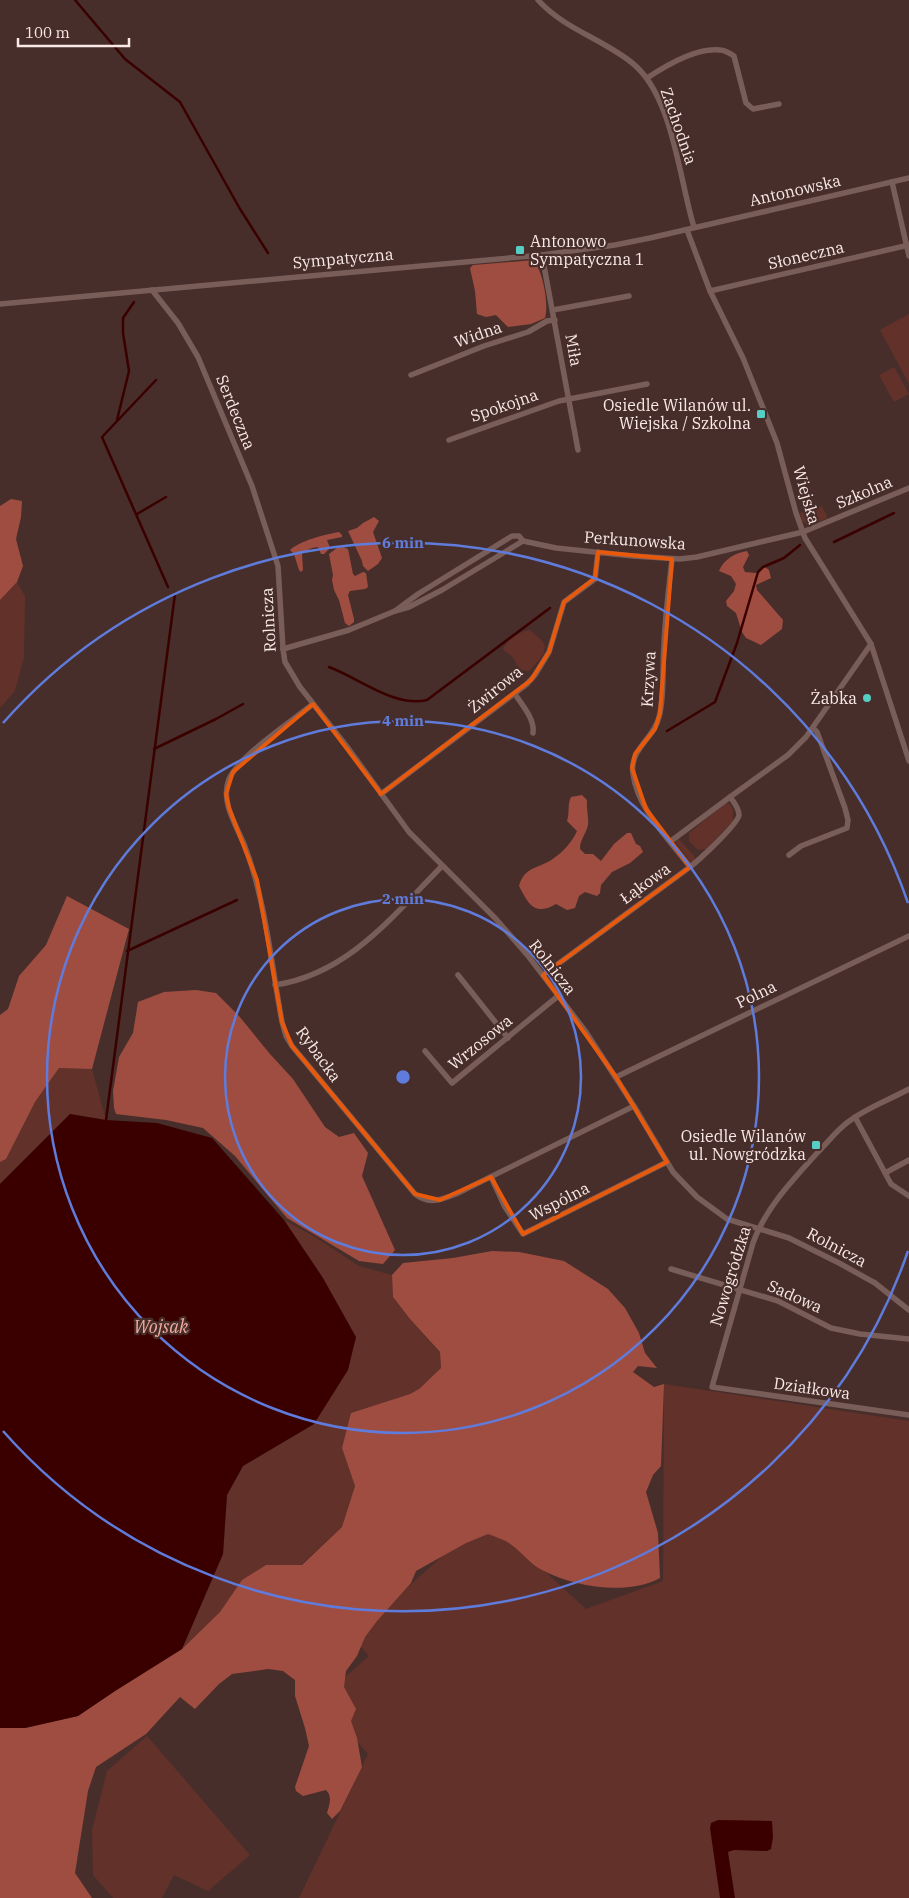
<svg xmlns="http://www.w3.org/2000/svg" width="909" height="1898" font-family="'IBM Plex Serif',serif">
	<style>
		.green { fill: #62312a }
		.forest { fill: #a04d41 }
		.water { fill: #3a0000 }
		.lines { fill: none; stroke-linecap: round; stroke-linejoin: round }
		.stream { stroke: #3a0000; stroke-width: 2.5 }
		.street { stroke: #795d58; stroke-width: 5.5 }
		.marked { fill: none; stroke: #e8590c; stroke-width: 4; stroke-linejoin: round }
		.ring { fill: none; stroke: #5f7cdc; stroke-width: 2.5 }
		.poi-dot { fill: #56cec4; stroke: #472e2a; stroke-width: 2 }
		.labels { text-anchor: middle; stroke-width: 4.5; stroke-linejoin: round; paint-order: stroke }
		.street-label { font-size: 16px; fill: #f9e9e6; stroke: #472e2a }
		.poi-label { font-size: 16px; fill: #f9e9e6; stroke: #472e2a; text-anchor: end }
		.water-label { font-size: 18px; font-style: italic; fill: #f1aa9d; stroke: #472e2a }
		.centre { fill: #5f7cdc; stroke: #472e2a; stroke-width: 2.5 }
		.ring-label { font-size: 15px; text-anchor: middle; font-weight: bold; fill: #5f7cdc; stroke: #472e2a; stroke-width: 4.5; stroke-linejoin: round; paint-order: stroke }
	</style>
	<rect width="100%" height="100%" fill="#472e2a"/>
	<!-- green -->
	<g class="green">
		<path d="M909,314V384L880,330Z"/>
		<path d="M894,367L909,394L894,402L879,375Z"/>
		<path d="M822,506L827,516L826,519L807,525L802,521L800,513Z"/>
		<path d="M17,582L25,596L24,657L15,691L0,708V600Z"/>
		<path d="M530,630C534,634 540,638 543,642C550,652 534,665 529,671C517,671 518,665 513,658C511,654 506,653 503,649C508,639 520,631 530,630Z"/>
		<path d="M729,803L733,810V821L706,849L698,850L689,841V833L725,804Z"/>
		<path d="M678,838L694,856L695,859L692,862H691L676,843Z"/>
		<path d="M59,1068L92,1069L106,1120L70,1114L0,1184V1162L6,1159L35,1102Z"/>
		<path d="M284,1220L315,1237L359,1266L392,1275L393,1297L410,1319L440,1353L441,1368L419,1389L410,1394L352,1413L342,1448L355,1486L342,1527L301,1565H266L243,1580L220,1612L182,1649L223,1554L227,1495L243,1466L314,1424L323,1278Z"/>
		<path d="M664,1384L909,1421V1898H299L368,1754L320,1699L369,1656L352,1637L486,1517L586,1609L663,1581Z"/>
		<path d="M147,1736L250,1855L208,1891L174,1875L162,1898H113L93,1875L92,1830L107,1771Z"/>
	</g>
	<!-- forest -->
	<g class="forest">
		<path d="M534,260C543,273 549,303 545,318L531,324L508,327L496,315L486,317L477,314L475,291L470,268L473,265Z"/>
		<path d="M11,499L22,501L21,517L16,539L23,566L17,582L0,600V506Z"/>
		<path d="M374,517L379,521L373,532L382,558L378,564L368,571L363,566L362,561L348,531L357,528L363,523Z"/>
		<path d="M339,532L342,535V537L327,540L330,548L324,554H321L318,547L312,548L302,553L303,570L301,572L299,570L294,554L290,550C299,541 326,534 339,532Z"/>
		<path d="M343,547L348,549L353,574L355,576L363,572L366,573L368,587L365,589L350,591L348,595L354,619V622L349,626L345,623L339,600L334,590L332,580L333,575L329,554L337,548Z"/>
		<path d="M747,551L749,555L743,567L745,572L756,573L765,567L769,570L771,578L756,585L757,590L783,620L782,629L761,645L746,638L742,632L736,613L727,606L726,601L734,591L736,584L731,576L719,571C724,559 735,553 747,551Z"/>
		<path d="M582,795L587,800C586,808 589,818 588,825C586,834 580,839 580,849L585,854H593L601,861L614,844L627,833H631L636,844L640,846L643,852L630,863L612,872L601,885L600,893L597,896L585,892L579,896L575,908L567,910L556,904C534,917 528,903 519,886C525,865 540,869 554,858C563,852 573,841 577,831L567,821C570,813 567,805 571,797Z"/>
		<path d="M67,896L129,929L92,1069L59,1068L35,1102L6,1159L0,1162V1015L8,1009L19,976L46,945Z"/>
		<path d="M196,990L216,993L239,1016L270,1054L293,1079L325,1127L339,1137L354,1133L368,1153L362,1176L395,1250L383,1264L359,1261L287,1218L235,1156L203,1128L166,1120L116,1114L114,1108L113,1091L119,1057L133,1033L138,1002L164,992Z"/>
		<path d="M492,1251L519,1252L564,1261L608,1289L625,1308L639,1333L645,1353L657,1368L638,1366L633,1372L654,1387L664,1384L661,1466L653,1475L646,1492L658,1533L660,1578C627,1596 574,1587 542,1570C530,1564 521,1551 509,1543C503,1539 495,1537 488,1534L466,1543L416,1571L411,1583L377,1621L365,1637L357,1656L346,1671L344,1687L356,1709L351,1721L357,1738L362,1767L340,1811L332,1819L327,1813C329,1805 333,1797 326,1790L303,1796L296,1791L295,1787L309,1746L305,1728L295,1696V1680L283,1671L268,1669L232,1674L219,1684L195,1709L180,1697L146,1734L96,1767L88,1791L75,1873L92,1898H0V1728H25L78,1716L115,1691L182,1649L220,1612L242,1580L266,1565H302L342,1527L355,1486L342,1448L351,1413L410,1394L419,1389L441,1368L440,1352L410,1319L393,1297L392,1275L403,1263L453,1258Z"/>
	</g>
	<!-- water -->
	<g class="water">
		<path d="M70,1114L106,1120L157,1123L212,1138L284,1220L323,1278L356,1337L348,1370L314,1424L243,1466L227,1495L223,1554L182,1649L115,1691L78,1716L25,1728H0V1184Z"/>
		<path d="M718,1820L772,1821L773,1837L771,1849L767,1851L734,1850L728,1852L735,1898H720L710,1828L711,1823Z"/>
	</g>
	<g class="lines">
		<!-- stream -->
		<g class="stream">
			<path d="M75,0L125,59L180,102L240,209L268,253"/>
			<path d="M156,380L102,437L168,587"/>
			<path d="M117,420L129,371L123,333V318L134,302"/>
			<path d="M137,514L166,497"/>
			<path d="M834,542L894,513"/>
			<path d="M329,667C359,678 395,708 427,700L550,608"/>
			<path d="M667,731L715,702L737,643L758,572L763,567L784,558L800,545"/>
			<path d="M154,749L216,719L243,704"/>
			<path d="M127,951L237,900"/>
			<path d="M106,1120L175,594"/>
		</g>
		<!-- street -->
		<g class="street">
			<path d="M538,0C563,28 602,39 631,62C673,94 679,179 694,227"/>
			<path d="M647,78C665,66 697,47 720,50C725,50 729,53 734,56L746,103L753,109L779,104"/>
			<path d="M892,182L909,256"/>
			<path d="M687,230L710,291L743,358L777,443L796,513L805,538L871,644L909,761"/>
			<path d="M542,255L578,450"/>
			<path d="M152,290L178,323L198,357L252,486L278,566L283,649L285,662L300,687L348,748L409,832L496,919L529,957L586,1032L634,1106L673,1172L697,1197L727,1219L789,1238L839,1263L875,1283L909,1310"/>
			<path d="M710,291L909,245"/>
			<path d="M0,304L542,255L615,245L650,238L909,178"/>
			<path d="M553,310L629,296"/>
			<path d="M411,375L484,346L528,332L547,321L555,320"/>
			<path d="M449,440L559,401L647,384"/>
			<path d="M672,559C669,587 665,616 664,645C662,669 665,695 659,717C654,739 629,749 633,774C638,810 669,839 690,867"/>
			<path d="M395,611L418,594L512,536H519L523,541L556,548L633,556L680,559L697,557L803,532L909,488"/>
			<path d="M283,649L349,630L395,611L409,607L442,590L523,541"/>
			<path d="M515,694C522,705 535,719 533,733"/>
			<path d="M313,704C292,721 239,756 229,779C220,801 236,825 244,844C266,901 271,963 282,1022L286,1036L292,1046L415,1194C428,1205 441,1200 456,1194L634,1106"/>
			<path d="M381,794L527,684L535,675L549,652L564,602L595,579L598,552"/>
			<path d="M671,841L730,797"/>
			<path d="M789,855L801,846L847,828L848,820L845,808L817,732L813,728"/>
			<path d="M458,975L508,1038"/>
			<path d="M543,975L690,867C699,860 738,824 739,815C739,809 734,802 730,797L788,755L806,737L871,644"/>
			<path d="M275,985C348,974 393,916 442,866"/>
			<path d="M425,1051L452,1083L558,996"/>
			<path d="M616,1077L909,936"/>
			<path d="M909,1089C889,1100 866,1108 848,1122C837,1130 828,1142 818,1152C793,1180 766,1207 753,1243L712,1387L909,1415"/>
			<path d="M855,1117L891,1184L909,1196"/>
			<path d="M885,1173L909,1160"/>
			<path d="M491,1177L505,1207L523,1234L667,1162"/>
			<path d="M671,1269L778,1301L831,1328L860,1334L909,1339"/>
		</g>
	</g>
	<!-- marked area -->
	<path class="marked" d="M598,552L672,559L660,713L655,729L635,754L632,768L646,809L690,867L543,975L616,1077L667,1162L523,1234L491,1177L440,1200L415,1194L292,1046L282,1022L257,880L229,808L226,794L233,772L313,704L381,794L531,680L549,652L564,602L595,578Z"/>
	<!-- distance rings -->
	<g class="ring">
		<circle cx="403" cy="1077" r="178"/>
		<circle cx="403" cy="1077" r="356"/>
		<path d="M908 1251A534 534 0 0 1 3 1431M3 723A534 534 0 0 1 908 903"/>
	</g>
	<!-- markers -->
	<g class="poi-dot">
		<rect x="515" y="245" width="10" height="10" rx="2.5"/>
		<rect x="756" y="409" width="10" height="10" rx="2.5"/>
		<circle cx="867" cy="698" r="5"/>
		<rect x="811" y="1140" width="10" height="10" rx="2.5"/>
	</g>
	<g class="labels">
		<!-- street labels -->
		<g class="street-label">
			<text transform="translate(679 126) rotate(71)" y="6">Zachodnia</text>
			<text transform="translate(795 190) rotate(-13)" y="6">Antonowska</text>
			<text transform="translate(806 255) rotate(-13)" y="6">Słoneczna</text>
			<text transform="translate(343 258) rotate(-5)" y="6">Sympatyczna</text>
			<text transform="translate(478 334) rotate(-19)" y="6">Widna</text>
			<text transform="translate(574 350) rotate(80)" y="6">Miła</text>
			<text transform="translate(504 405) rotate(-19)" y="6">Spokojna</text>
			<text transform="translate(236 412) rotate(68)" y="6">Serdeczna</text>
			<text transform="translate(864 492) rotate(-23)" y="6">Szkolna</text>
			<text transform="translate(807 495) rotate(74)" y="6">Wiejska</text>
			<text transform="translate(635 540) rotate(4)" y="6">Perkunowska</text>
			<text transform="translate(268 620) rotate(-93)" y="6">Rolnicza</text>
			<text transform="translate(648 679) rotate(-87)" y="6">Krzywa</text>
			<text transform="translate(495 689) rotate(-39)" y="6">Żwirowa</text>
			<text transform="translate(645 883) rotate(-36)" y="6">Łąkowa</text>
			<text transform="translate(553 967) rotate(52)" y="6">Rolnicza</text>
			<text transform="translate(756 994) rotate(-26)" y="6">Polna</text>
			<text transform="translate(480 1042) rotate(-39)" y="6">Wrzosowa</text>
			<text transform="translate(319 1054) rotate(54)" y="6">Rybacka</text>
			<text transform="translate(559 1201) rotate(-27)" y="6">Wspólna</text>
			<text transform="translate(837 1247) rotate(28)" y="6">Rolnicza</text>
			<text transform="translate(730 1276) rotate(-73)" y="6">Nowogródzka</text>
			<text transform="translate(795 1296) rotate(24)" y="6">Sadowa</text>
			<text transform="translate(812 1388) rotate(8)" y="6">Działkowa</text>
		</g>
		<!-- poi labels -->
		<g class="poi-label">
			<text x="530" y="247" text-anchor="start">Antonowo<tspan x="530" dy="18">Sympatyczna 1</tspan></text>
			<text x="751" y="411">Osiedle Wilanów ul.<tspan x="751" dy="18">Wiejska / Szkolna</tspan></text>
			<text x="857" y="704">Żabka</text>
			<text x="806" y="1142">Osiedle Wilanów<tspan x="806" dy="18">ul. Nowgródzka</tspan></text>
		</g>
		<!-- water labels -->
		<g class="water-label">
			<text x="161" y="1333">Wojsak</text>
		</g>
	</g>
	<circle cx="403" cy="1077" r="8" class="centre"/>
	<g class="ring-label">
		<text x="403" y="548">6 min</text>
		<text x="403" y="726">4 min</text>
		<text x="403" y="904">2 min</text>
	</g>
	<!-- scale -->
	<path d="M18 38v8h111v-8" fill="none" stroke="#f9e9e6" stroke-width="2.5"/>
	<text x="25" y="38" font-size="15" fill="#f9e9e6" stroke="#472e2a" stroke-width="4" paint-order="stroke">100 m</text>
</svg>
